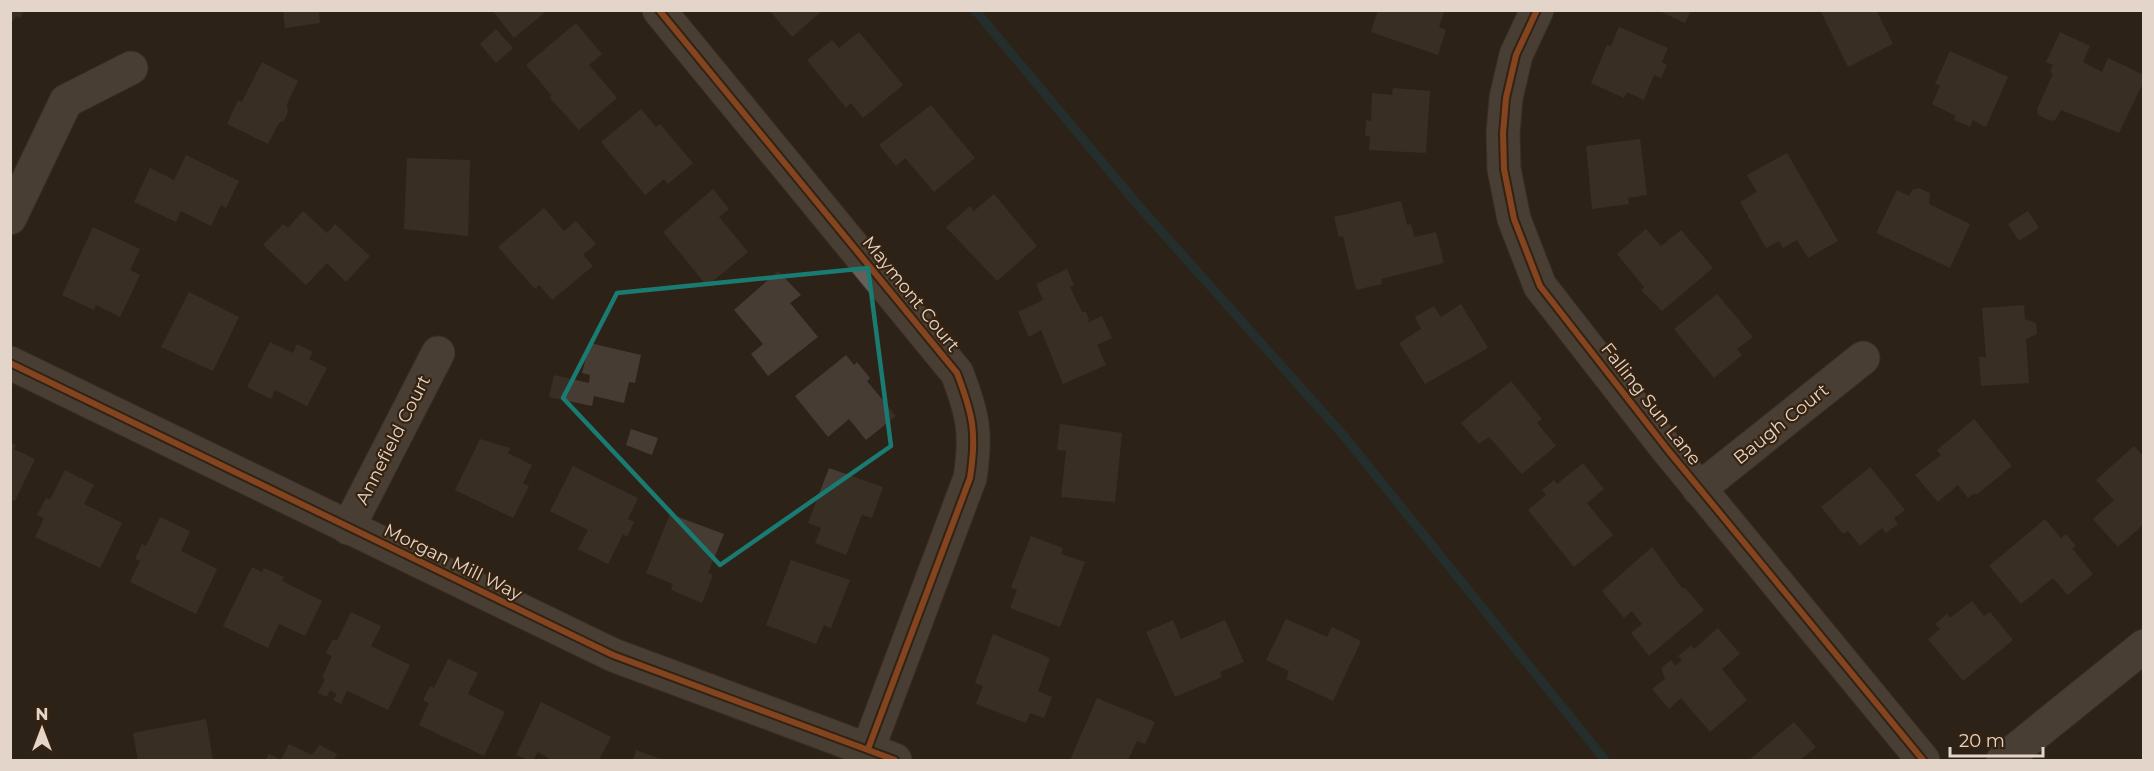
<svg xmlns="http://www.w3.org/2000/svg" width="2154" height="771" font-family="Montserrat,sans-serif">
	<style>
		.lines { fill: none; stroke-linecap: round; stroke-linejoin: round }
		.stream { stroke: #193e47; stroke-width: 9 }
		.building { fill: #463c33 }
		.street-casing { stroke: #463c34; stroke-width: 35 }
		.secondary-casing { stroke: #463c34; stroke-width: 35 }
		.street { stroke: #686058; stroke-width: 33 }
		.secondary { stroke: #686058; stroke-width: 33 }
		.cycleway-casing { stroke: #36220e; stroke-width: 10 }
		.cycleway { stroke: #ee6e29; stroke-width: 6 }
		.marked { fill: none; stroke: #1a7b73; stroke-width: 4.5; stroke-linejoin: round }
		.labels { text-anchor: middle; stroke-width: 4.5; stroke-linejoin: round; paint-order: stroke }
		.street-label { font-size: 18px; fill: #e3d5c9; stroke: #36220e }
	</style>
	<rect width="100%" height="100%" fill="#2d2217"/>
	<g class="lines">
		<!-- stream -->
		<path class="stream" d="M975,10L1137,204L1344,436L1605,760"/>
	</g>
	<!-- building -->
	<g class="building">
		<path d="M10,10H24L20,18L16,16L10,26Z"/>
		<path d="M283,10H319L320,23L285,28Z"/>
		<path d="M492,10H548L514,38Z"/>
		<path d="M769,10H823L792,37Z"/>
		<path d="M1378,10H1445L1439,27L1446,30L1438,55L1371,32Z"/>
		<path d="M1657,10H1691L1685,23Z"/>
		<path d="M1820,10H1876L1893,44L1848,67Z"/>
		<path d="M576,23L602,54L589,65L617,98L579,130L549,97L552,96L526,65Z"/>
		<path d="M1619,27L1668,48L1662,62L1667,65L1661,78L1654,75L1644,100L1627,92L1624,98L1591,83L1607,45L1611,46Z"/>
		<path d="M496,29L513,48L496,63L480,44Z"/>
		<path d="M859,32L903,85L863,118L851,103L846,108L807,60L832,40L839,48Z"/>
		<path d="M2060,32L2090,46L2083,62L2102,72L2108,58L2144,75V81L2119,133L2061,110L2056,119L2051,121L2038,115L2037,109L2053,74L2050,72L2053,65L2046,62Z"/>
		<path d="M1950,51L2008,77L1986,127L1973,120L1970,127L1954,120L1956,116L1932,104L1940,86L1935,84Z"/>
		<path d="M262,62L298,81L287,104L288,112L284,121L279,123L268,144L227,124L238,100L242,102Z"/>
		<path d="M1393,88L1430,91L1426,153L1369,150L1370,136H1365L1366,120L1371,121L1372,93L1392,95Z"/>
		<path d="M931,105L975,158L934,192L905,158L896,166L879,145Z"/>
		<path d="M641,109L656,127L660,124L693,163L668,184L664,179L645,195L601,142Z"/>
		<path d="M1640,139L1647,195L1628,198L1629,204L1592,209L1586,146Z"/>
		<path d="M1787,153L1838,241L1808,258L1797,240L1783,248L1779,241L1766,248L1740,202L1757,192L1747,175Z"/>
		<path d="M186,155L239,181L226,208L221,205L211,226L181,211L176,222L134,202L150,168L174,180Z"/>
		<path d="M407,158L470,160L468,236L404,229Z"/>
		<path d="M1919,188L1930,193L1929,204L1970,224L1950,268L1876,233L1897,190L1909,196L1912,190Z"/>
		<path d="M713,189L729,209L719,217L748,252L707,286L663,232Z"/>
		<path d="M994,194L1037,246L997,281L946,227L970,206L974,211Z"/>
		<path d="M1401,201L1407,225L1411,224L1414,237L1436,232L1444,263L1381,279L1382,284L1356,290L1343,236L1339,237L1334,217Z"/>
		<path d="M544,208L564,231L576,221L596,244L583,255L593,266L552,300L539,285L535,289L498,247Z"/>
		<path d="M303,211L327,233L335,224L370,256L346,282L327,263L306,285L263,245L283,224L288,228Z"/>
		<path d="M2028,211L2039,228L2019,241L2008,224Z"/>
		<path d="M93,227L140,249L130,270L140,275L120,317L96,305L94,310L62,295Z"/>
		<path d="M1646,229L1661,246L1681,230L1713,268L1662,311L1641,290L1644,287L1617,254Z"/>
		<path d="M1067,269L1074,285L1070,287L1082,312H1086L1089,319L1087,323L1102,316L1112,338L1097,345L1106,365L1063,384L1041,330L1029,337L1018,312L1043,300L1036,284Z"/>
		<path d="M778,271L801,295L790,303L818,337L768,376L751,354L763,344L734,310Z"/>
		<path d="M189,292L239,317L213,371L161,347Z"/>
		<path d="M1717,294L1753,337L1737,349L1742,355L1714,378L1674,329Z"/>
		<path d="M1461,304L1488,348L1425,384L1399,343L1421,329L1415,317L1434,306L1441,317Z"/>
		<path d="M2024,305L2025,319L2036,323L2037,334L2026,339L2029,383L1981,386L1979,357H1986L1982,308Z"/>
		<path d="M270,342L293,353L297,344L313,352L309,359L327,368L307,406L275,390L271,399L247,387Z"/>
		<path d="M590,343L641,355L635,383L629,382L624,403L594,396L592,406L549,397L554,375L589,383L590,375L582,373Z"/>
		<path d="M846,355L854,365L857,362L870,378L867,381L896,416L866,440L849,419L828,437L795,396Z"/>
		<path d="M1511,381L1542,419L1537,423L1556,446L1522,474L1489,437L1479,444L1461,423Z"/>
		<path d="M1974,419L2012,466L1976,495L1975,493L1968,498L1958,485L1938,502L1915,475L1941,455L1937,450Z"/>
		<path d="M1060,424L1122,433L1115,502L1061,497L1066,451L1057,450Z"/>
		<path d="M631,429L658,438L652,455L626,445Z"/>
		<path d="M480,439L510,448L508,453L532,465L523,483L529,486L513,518L455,490Z"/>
		<path d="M10,442L16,445L14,449L35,459L15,501L10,500Z"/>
		<path d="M2134,446L2144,457V524L2118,547L2093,519L2114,500L2096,480Z"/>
		<path d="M1583,463L1604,489L1587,503L1613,535L1574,567L1528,510L1546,495L1542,490L1554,480L1557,484Z"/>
		<path d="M573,466L638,498L628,519L634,522L627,537L623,534L608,564L578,549L588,530L550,511Z"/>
		<path d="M1870,467L1905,510L1894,518L1898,524L1886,533L1882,528L1860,546L1848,531L1843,534L1821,507Z"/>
		<path d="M829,468L883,487L872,518L862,515L846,555L815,543L821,528L808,523Z"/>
		<path d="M65,470L94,485L84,504L122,523L100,568L35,537L44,518L37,515L46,498L50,500Z"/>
		<path d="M670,514L724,534L708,573L713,575L702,603L671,590L673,584L646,573Z"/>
		<path d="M160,517L190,531L181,551L217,569L196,614L130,582L140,561L135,559L142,544L146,546Z"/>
		<path d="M2045,519L2061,538L2066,534L2076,546L2072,548L2093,574L2068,595L2053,578L2021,604L1989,566Z"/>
		<path d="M1031,536L1063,548L1061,554L1085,562L1060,627L1010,608L1017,590L1011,587Z"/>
		<path d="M1652,547L1682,588H1685L1704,610L1649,656L1631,633L1642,624L1632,611L1624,618L1602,591Z"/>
		<path d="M791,560L850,580L831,628L824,625L816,644L766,625Z"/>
		<path d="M252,567L262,572L264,568L284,577L282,581L322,601L305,636L279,624L268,648L223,626Z"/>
		<path d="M1972,601L1984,616L1990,612L2013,640L1963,681L1928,639L1940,629L1935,624L1947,614L1950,618Z"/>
		<path d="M351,612L381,626L371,646L410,665L388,710L347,691L341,704L333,700L337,694L330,690L327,697L318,693L325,679L322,677L332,656L326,653L333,639L337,641Z"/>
		<path d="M1286,619L1327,637L1332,627L1361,641L1333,701L1286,679L1289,671L1266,660Z"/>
		<path d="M1173,620L1181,639L1225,620L1244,662L1220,672L1222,677L1175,697L1146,632Z"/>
		<path d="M1718,628L1740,654L1722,669L1747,700L1710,732L1681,698L1669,709L1652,689L1665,679L1661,668L1671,660L1675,666L1682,660L1678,656L1691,646L1694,649Z"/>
		<path d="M993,634L1050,658L1038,691L1052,697L1044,718L1030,713L1026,723L976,704L983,686L975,683Z"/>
		<path d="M448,659L478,673L468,694L505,712L484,756L419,725L429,703L423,700L430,686L434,688Z"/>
		<path d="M1097,698L1155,722L1145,744L1137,741L1128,760H1070Z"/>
		<path d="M541,702L611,737L599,760H551L538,752L533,760H528L516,755Z"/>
		<path d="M206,719L213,760H138L133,733Z"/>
		<path d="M1794,722L1816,747L1800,760H1749Z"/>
		<path d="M289,744L312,755L319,745L337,754L334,760H265L269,754L281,760Z"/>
		<path d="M636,750L663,760H633Z"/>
	</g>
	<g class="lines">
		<defs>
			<g id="street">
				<path d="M659,10L957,373C973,415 977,433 970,478L868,749"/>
				<path d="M1537,10L1516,55L1506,98L1503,133L1504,169L1514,219L1540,286L1667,449L1923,760"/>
				<path d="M10,218L66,101L131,68"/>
				<path d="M10,363L613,655L895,760"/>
				<path d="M1699,489L1863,358"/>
				<path d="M348,528L438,353"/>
			</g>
			<path id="secondary" d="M2003,760L2144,646"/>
		</defs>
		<!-- street casing -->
		<use href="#street" class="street-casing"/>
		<!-- secondary casing -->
		<use href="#secondary" class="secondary-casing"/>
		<!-- street -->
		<use href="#street" class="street"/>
		<!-- secondary -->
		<use href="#secondary" class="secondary"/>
		<defs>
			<g id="cycleway">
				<path d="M659,10L957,373C973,415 977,433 970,478L868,749"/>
				<path d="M1537,10L1516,55L1506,98L1503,133L1504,169L1514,219L1540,286L1667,449L1923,760"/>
				<path d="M10,363L613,655L895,760"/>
			</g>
		</defs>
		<!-- cycleway casing -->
		<use href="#cycleway" class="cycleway-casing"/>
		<!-- cycleway -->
		<use href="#cycleway" class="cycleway"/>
	</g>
	<!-- marked area -->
	<path d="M0 0H2154V771H0ZM868,268L891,446L720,565L563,398L617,293Z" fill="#2d2217" fill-opacity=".55" fill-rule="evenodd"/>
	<path class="marked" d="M868,268L891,446L720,565L563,398L617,293Z"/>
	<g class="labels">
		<!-- street labels -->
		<g class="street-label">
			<text transform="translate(911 294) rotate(51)" y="6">Maymont Court</text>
			<text transform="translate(1651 404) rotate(52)" y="6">Falling Sun Lane</text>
			<text transform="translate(1781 424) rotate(-39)" y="6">Baugh Court</text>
			<text transform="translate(393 440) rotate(-63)" y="6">Annefield Court</text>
			<text transform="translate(453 562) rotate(26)" y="6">Morgan Mill Way</text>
		</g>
	</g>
	<!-- border -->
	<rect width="2154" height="771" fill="none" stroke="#e3d5c9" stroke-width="24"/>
	<!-- north arrow -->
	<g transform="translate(42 729)" stroke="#36220e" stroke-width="4.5" paint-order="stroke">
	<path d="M0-4.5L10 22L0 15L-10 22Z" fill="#e3d5c9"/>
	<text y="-9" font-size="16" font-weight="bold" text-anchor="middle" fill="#e3d5c9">N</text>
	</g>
	<!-- scale -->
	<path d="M1950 747v9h93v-9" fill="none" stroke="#e3d5c9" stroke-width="3"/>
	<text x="1959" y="747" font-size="18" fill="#e3d5c9" stroke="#36220e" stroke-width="4.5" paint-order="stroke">20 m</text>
</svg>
